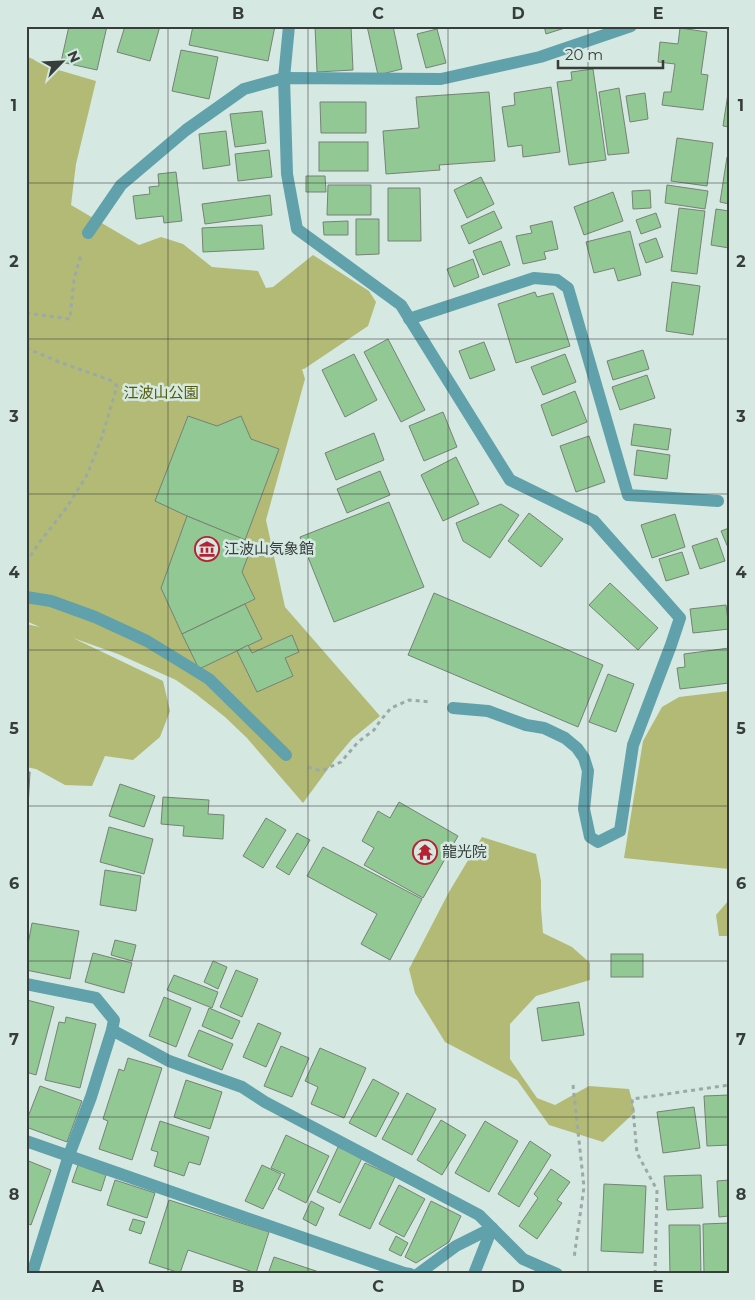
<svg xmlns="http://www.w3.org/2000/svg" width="755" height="1300" font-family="Montserrat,'Noto Sans JP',sans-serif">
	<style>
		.green { fill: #b2ba75 }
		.building { fill: #92c894; stroke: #768276 }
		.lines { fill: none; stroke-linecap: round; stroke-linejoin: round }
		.path { stroke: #9caaa6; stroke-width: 3; stroke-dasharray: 4 4; stroke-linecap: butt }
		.minor { stroke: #60a1ab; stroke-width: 12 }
		.grid { fill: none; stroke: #363d3b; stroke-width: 1; stroke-opacity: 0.55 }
		.labels { text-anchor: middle; stroke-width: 5; stroke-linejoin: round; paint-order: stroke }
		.park-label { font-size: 15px; fill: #545a07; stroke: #d5e8e2 }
		.poi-label { font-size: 15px; fill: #363d3b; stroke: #d5e8e2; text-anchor: start }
		.neatline { fill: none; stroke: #363d3b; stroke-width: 2 }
		.grid-label { font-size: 16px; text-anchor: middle; font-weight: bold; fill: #363d3b }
	</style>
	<rect width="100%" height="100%" fill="#d5e8e2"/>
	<!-- green -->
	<g class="green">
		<path d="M26,56L55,69L96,81L76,164L71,205L139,245L161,237L183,244L212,267L258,271L266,288L273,287L313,255L369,291L376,302L368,326L304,369H302L305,379L266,520L285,607L380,716L352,739L336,758L303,803L247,738L225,717L196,694L176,680L118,654L73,638L163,681L170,711L160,737L133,760L105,756L92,786L65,785L36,769L26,767V624L40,627L26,621Z"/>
		<path d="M729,691V869L624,858L643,741L662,707L679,697Z"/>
		<path d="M482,837L536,854L541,881V908L543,933L572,947L590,963V980L536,996L510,1024V1059L537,1098L555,1105L589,1086L629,1089L635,1112L603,1142L549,1125L517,1080L445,1042L415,993L409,969L449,892Z"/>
		<path d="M729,900V936H719L716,915Z"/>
	</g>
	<!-- building -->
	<g class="building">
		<path d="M69,26H107L97,70L61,62Z"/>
		<path d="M125,26H160L150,61L117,52Z"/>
		<path d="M193,26H275L268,61L189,45Z"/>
		<path d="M315,26H351L353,70L317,72Z"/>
		<path d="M367,26H393L402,69L378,75Z"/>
		<path d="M544,26H571L546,34Z"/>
		<path d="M680,28L707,32L701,74L708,75L703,110L662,105L664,92H671L675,64L658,62L660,42L678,44Z"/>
		<path d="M437,29L446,63L426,68L417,34Z"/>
		<path d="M181,50L218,57L209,99L172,91Z"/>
		<path d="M593,69L606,160L569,165L557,82L572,80L571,72Z"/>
		<path d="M551,87L560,152L523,157L522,145L508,147L502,107L515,105L514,93Z"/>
		<path d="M729,87V127L723,126Z"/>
		<path d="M619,88L629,153L608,155L599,92Z"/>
		<path d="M489,92L495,161L439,165L440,170L386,174L383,131L419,128L416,97Z"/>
		<path d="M645,93L648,119L630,122L626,96Z"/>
		<path d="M320,102H366V133H321Z"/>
		<path d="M262,111L266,143L235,147L230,114Z"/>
		<path d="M226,131L230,165L203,169L199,134Z"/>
		<path d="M677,138L713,143L707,186L671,181Z"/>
		<rect x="319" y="142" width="49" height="29"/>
		<path d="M269,150L272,177L238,181L235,154Z"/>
		<path d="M727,157H729V204L720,202Z"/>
		<path d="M176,172L182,221L164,223L163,216L136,219L133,196L150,194L149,187L159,186L158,174Z"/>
		<path d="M306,176H325L326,192H306Z"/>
		<path d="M481,177L494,204L467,218L454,190Z"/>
		<path d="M328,185H371V215H327Z"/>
		<path d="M667,185L708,191L705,209L665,203Z"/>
		<path d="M388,188H420L421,241H388Z"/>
		<path d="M650,190L651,208L633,209L632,191Z"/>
		<path d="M613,192L623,221L584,235L574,207Z"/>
		<path d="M270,195L272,215L205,224L202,204Z"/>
		<path d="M679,208L705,211L697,274L671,271Z"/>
		<path d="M716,209L729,211V248L711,245Z"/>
		<path d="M494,211L502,228L469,244L461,226Z"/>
		<path d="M656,213L661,227L641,234L636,220Z"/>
		<path d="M356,219H379V254L356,255Z"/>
		<path d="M348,221V235H324L323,222Z"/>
		<path d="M552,221L558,249L544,252L546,259L523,264L516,236L532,233L530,226Z"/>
		<path d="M262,225L264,249L203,252L202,228Z"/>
		<path d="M630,231L641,275L618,281L614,268L594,273L586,242Z"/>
		<path d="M656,238L663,257L646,263L639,244Z"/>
		<path d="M501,241L510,265L483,275L473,251Z"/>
		<path d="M473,259L479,277L454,287L447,269Z"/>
		<path d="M672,282L700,286L693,335L666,331Z"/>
		<path d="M535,292L537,297L553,293L570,346L516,363L498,304Z"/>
		<path d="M388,339L425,410L401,422L364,352Z"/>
		<path d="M484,342L495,370L470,379L459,351Z"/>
		<path d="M643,350L649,369L613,380L607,361Z"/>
		<path d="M354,354L377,400L345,417L322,370Z"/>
		<path d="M565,354L576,382L543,395L531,367Z"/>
		<path d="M647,375L655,398L620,410L612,387Z"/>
		<path d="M575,391L587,422L552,436L541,405Z"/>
		<path d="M443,412L457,447L424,461L409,426Z"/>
		<path d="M188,416L217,426L241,416L251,439L279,449L245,540L187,516L155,501Z"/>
		<path d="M634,424L671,429L668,450L631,445Z"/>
		<path d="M374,433L384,460L336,480L325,453Z"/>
		<path d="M589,436L605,482L576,492L560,446Z"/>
		<path d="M637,450L670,455L667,479L634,475Z"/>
		<path d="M456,457L479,504L443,521L421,475Z"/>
		<path d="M380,471L390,495L347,513L337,489Z"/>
		<path d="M389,502L424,587L334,622L300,537Z"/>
		<path d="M501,504L519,515L490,558L463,541L456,523Z"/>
		<path d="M529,513L563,539L541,567L508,541Z"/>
		<path d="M675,514L685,547L652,558L641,525Z"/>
		<path d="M187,516L253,543L242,572L255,599L182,634L161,588Z"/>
		<path d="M729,528V550L721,531Z"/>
		<path d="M717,538L725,561L700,569L692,546Z"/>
		<path d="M682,552L689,574L666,581L659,559Z"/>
		<path d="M610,583L658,628L638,650L589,605Z"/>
		<path d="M434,593L603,665L578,727L408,655Z"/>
		<path d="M245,604L262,639L199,669L182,634Z"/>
		<path d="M726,605L729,629L693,633L690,609Z"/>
		<path d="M292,635L299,652L285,658L293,676L257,692L237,651L248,645L252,653Z"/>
		<path d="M729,648V683L680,689L677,668L685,667L684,654Z"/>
		<path d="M608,674L634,684L616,732L589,722Z"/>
		<path d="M26,772H30L28,807H26Z"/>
		<path d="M120,784L155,796L144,827L109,816Z"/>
		<path d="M163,797L209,800L208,814L224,815L223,839L183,836L184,826L161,824Z"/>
		<path d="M399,802L458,836L423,898L364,865L374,848L362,841L378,811L390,818Z"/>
		<path d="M266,818L286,830L263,868L243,856Z"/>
		<path d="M109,827L153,839L144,874L100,862Z"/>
		<path d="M297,833L310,840L289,875L276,867Z"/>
		<path d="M323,847L422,899L390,960L361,944L377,914L307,876Z"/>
		<path d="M105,870L141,876L136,911L100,905Z"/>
		<path d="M32,923L79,931L70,979L26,970V955Z"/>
		<path d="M115,940L136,945L132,961L111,955Z"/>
		<path d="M93,953L132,963L124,993L85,982Z"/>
		<rect x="611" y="954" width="32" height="23"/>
		<path d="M213,961L227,967L218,989L204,982Z"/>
		<path d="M236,970L258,979L242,1017L220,1007Z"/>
		<path d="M174,975L218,992L212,1008L167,990Z"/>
		<path d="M164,997L191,1008L176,1047L149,1036Z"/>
		<path d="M27,1000L54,1007L36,1075L26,1072Z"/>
		<path d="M579,1002L584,1035L542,1041L537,1008Z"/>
		<path d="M209,1008L240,1021L232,1039L202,1026Z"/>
		<path d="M66,1017L96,1024L80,1088L45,1080L59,1022L65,1023Z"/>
		<path d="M258,1023L281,1033L266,1067L243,1057Z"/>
		<path d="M199,1030L233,1044L222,1070L188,1056Z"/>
		<path d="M281,1046L309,1058L292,1097L264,1086Z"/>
		<path d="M320,1048L366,1068L344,1118L311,1104L318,1087L305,1081Z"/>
		<path d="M128,1058L162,1068L132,1160L99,1149L108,1121L103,1119L119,1069L124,1071Z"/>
		<path d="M373,1079L399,1093L376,1137L349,1123Z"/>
		<path d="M186,1080L222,1092L210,1129L174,1117Z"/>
		<path d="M40,1086L82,1101L67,1142L26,1127V1122Z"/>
		<path d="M407,1093L436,1109L412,1155L382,1139Z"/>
		<path d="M729,1095V1145L707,1146L704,1096Z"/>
		<path d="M694,1107L700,1148L663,1153L657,1112Z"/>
		<path d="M441,1120L466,1135L442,1175L417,1160Z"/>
		<path d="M160,1121L209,1137L200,1165L189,1162L184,1176L154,1166L158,1152L151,1150Z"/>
		<path d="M485,1121L518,1141L489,1192L455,1173Z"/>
		<path d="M286,1135L329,1156L306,1203L278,1189L285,1174L271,1168Z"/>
		<path d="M530,1141L551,1155L519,1207L498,1194Z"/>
		<path d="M338,1147L362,1158L340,1203L317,1192Z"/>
		<path d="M26,1160L51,1170L31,1225L26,1223Z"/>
		<path d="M365,1163L395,1177L370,1229L339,1215Z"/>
		<path d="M78,1165L106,1175L101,1191L72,1182Z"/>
		<path d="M262,1165L281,1174L263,1209L245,1201Z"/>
		<path d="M551,1169L570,1182L557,1200L562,1203L537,1239L519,1226L538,1198L534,1194Z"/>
		<path d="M701,1175L703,1208L667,1210L664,1176Z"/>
		<path d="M115,1180L155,1193L147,1218L107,1205Z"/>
		<path d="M729,1180V1216L719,1217L717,1181Z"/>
		<path d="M604,1184L646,1186L643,1253L601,1251Z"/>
		<path d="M399,1185L425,1199L404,1237L379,1224Z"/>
		<path d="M169,1200L269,1232L256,1273L188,1250L180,1273L149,1263Z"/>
		<path d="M311,1201L324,1208L316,1226L303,1219Z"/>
		<path d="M431,1201L461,1216L449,1242L416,1263L405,1257Z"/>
		<path d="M133,1219L145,1222L141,1234L129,1230Z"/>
		<path d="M729,1223V1274H704L703,1224Z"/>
		<path d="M669,1225H700L701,1274H670Z"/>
		<path d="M396,1236L408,1243L401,1256L389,1250Z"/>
		<path d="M274,1257L325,1274H268Z"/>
	</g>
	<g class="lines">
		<!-- path -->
		<g class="path">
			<path d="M26,313L70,319L74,279L81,255"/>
			<path d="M26,348L59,362L110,380L117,386L102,437L87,475L67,507L39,543L26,563"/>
			<path d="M308,767L321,771L341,762L358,742L374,730L380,721L391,708L409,700L431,702"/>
			<path d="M573,1085L584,1187L574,1258"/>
			<path d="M655,1274L657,1190L637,1153L632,1099L729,1085"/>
		</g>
		<!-- minor -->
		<g class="minor">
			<path d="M289,26L284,78L287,174L297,229L401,305L510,480L594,521L680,618L671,645L633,745L620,831L598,842L590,837L584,809L588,771L584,758L577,748L565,738L544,728L526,725L488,711L453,708"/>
			<path d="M88,233L121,185L186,130L244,89L284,78L441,79L540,57L631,26"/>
			<path d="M409,319L534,278L557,280L568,288L628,495L718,501"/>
			<path d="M26,597L51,601L95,617L147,641L209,679L286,755"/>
			<path d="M26,984L96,998L114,1020L112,1030L169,1061L242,1087L265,1102L479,1215L523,1259L557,1274"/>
			<path d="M26,1141L404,1273L410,1274"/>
			<path d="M32,1274L69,1155L91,1097L112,1030"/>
			<path d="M418,1274L456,1246L492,1228"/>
			<path d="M474,1274L492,1228"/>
		</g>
	</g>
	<!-- grid -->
	<path class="grid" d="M168,26V1274M308,26V1274M448,26V1274M588,26V1274M26,183H729M26,339H729M26,494H729M26,650H729M26,806H729M26,961H729M26,1117H729"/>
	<!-- icons -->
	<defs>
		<symbol id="museum-ring" viewBox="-11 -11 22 22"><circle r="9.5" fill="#d5e8e2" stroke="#b42234" stroke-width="1.5"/><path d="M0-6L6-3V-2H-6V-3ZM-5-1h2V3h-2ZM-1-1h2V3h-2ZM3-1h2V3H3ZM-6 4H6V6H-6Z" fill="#b42234"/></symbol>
		<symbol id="temple-ring" viewBox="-11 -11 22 22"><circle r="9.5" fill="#d5e8e2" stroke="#b42234" stroke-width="1.5"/><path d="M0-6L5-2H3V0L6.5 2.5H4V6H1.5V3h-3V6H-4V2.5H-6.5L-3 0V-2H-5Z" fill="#b42234"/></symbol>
	</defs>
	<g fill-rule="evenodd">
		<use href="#museum-ring" x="193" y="535" width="28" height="28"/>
		<use href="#temple-ring" x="411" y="838" width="28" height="28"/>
	</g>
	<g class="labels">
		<!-- park labels -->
		<g class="park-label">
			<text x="161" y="398">江波山公園</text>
		</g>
		<!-- poi labels -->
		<g class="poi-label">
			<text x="224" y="554">江波山気象館</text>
			<text x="442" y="857">龍光院</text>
		</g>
	</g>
	<!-- border -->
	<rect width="755" height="1300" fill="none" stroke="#d5e8e2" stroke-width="55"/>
	<!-- north arrow -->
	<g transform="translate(62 62) rotate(66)" stroke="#d5e8e2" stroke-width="4" paint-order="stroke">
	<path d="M0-4L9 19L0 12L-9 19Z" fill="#363d3b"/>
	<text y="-8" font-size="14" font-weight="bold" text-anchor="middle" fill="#363d3b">N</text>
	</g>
	<!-- scale -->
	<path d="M558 60v8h105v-8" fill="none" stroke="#363d3b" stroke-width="2.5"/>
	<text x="565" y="60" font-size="15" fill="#363d3b" stroke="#d5e8e2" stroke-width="4" paint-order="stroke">20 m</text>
	<rect x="28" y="28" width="700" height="1244" class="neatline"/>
	<g class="grid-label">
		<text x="98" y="19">A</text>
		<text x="238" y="19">B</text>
		<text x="378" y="19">C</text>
		<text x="518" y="19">D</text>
		<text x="658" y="19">E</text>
		<text x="14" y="111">1</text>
		<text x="741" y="111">1</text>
		<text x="14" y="267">2</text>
		<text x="741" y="267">2</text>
		<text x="14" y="422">3</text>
		<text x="741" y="422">3</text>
		<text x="14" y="578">4</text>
		<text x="741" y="578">4</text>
		<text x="14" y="734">5</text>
		<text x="741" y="734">5</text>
		<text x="14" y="889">6</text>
		<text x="741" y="889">6</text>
		<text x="14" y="1045">7</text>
		<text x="741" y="1045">7</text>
		<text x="14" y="1200">8</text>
		<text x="741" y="1200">8</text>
		<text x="98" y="1292">A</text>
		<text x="238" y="1292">B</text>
		<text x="378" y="1292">C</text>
		<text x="518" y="1292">D</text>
		<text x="658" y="1292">E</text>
	</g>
</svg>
